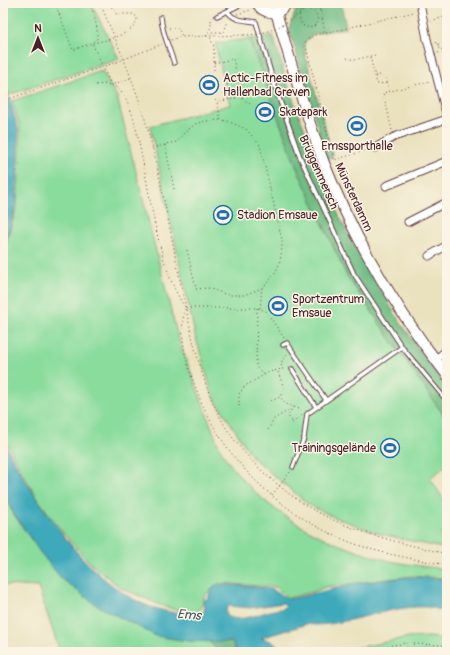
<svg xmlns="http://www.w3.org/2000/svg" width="450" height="655" font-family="Pangolin,sans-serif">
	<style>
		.green { fill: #8adc9d; stroke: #6a7e64 }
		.forest { fill: #6fbc84; stroke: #5c6e58 }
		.water { fill: #3ca9bb; stroke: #436473; fill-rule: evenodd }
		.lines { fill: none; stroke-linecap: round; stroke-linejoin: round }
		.lane-casing { stroke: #623c41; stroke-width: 5.5 }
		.street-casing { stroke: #623c41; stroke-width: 9 }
		.secondary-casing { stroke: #623c41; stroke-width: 12 }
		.path { stroke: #623c41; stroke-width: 1; stroke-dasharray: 1 3; stroke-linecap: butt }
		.lane { stroke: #fff; stroke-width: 3.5 }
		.street { stroke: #fff; stroke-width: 7 }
		.secondary { stroke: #fff; stroke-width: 10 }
		.path-bridge { stroke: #623c41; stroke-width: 1; stroke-dasharray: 1 3; stroke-linecap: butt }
		.labels { text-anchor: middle; stroke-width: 3; stroke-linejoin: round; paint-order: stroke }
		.poi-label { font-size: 12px; fill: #4a1f2b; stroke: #fcf5e5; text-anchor: start }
		.street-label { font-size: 12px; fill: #4a1f2b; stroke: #fcf5e5 }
		.water-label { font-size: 13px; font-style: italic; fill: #445665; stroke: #fcf5e5 }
	</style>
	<rect width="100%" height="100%" fill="#fcf5e5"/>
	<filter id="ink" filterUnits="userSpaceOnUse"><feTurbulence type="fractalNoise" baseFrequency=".025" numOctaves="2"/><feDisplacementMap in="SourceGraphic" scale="8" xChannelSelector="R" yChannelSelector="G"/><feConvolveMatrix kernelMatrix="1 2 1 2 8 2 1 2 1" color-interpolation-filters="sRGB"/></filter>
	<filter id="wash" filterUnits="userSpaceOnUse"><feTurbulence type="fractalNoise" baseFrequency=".012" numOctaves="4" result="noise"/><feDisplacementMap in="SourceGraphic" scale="16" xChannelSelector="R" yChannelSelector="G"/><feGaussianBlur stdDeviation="0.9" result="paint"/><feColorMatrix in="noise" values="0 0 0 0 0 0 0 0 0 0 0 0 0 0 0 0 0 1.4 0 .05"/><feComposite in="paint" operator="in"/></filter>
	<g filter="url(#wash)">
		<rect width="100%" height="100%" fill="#eae2bf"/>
		<!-- green -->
		<g class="green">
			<path d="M3,3H91L119,59L8,95L4,79Z"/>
			<path d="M249,39L296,166L347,276L447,420V465L430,478L447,505V528L440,535L446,549L380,534L334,517L309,505L253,458L213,396L195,335L150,126L230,105L215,43Z"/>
			<path d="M102,71L117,97L178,338L219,447C250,502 312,539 372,556C396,564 422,566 447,569V578L411,576L325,587L316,591L288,598L276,587L219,583L205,595L198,615L165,607L121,588L91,564L64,534L40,502L20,469L4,436L3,253L17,207L20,160V127L12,101Z"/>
			<path d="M3,494L14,515L40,552L61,578L202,641L210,642L219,652H60L38,587L3,585Z"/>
			<path d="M428,637L447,639V652H337L405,638Z"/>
		</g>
		<!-- forest -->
		<g class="forest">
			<path d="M299,3H341L346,28L313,34L304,43L306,58L333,157L327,159L289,28Z"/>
			<path d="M273,35L290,92L335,207L351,241L400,322L447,388V420L347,276L296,166L249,39Z"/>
			<path d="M222,641L232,642L237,652H219L210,642Z"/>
		</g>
		<!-- water -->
		<g class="water">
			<path d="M3,5L4,79L18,129V159L16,205L3,251Z"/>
			<path d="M3,437C11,459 24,479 37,498C64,539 92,576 135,600C154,611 178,613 200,617C205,613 205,607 204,600L208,599L210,592L216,585C223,584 268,587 273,590C279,593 283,597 290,599L359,583L410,577L447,579V614C417,591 343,631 307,624L261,638L271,641L285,652H254L250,650L247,652H237L232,642L187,641L156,636L96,605L61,578L40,552L14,514L3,494ZM283,603L286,605L283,609C266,609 247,623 228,617L226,611L228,606L250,608Z"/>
		</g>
	</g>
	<g filter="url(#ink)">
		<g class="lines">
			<defs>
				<g id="lane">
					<path d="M228,12C234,21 245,20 256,22L275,87L300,157L354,274L402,347L447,401"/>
					<path d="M217,16L244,3"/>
					<path d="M161,17C162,33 169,47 174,63"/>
					<path d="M283,345L287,343L326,400"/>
					<path d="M292,369L316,407"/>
					<path d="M293,467L304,438L307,414L402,347"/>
				</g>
				<g id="street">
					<path d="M420,3L427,39L447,117"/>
					<path d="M375,148L394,137L447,119"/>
					<path d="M386,186L447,161"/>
					<path d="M408,222L447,202"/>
					<path d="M429,256L447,245"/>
					<path d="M435,360L447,350"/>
				</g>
				<g id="secondary">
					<path d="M257,3C264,15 280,16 287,3"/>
					<path d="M276,12C291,62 305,114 324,163C354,239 397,311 447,375"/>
				</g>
			</defs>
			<!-- lane casing -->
			<use href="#lane" class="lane-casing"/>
			<!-- street casing -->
			<use href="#street" class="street-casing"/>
			<!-- secondary casing -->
			<use href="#secondary" class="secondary-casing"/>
			<!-- path -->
			<g class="path">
				<path d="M55,3L73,50L92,43L111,85L131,78"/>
				<path d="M91,3L97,28V39L92,43C105,41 137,34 137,17L133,14H116L109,3"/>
				<path d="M100,3C117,43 135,83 147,126C162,182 172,242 184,299C192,338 200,376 217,411C235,449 269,481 304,504C347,532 398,542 447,554"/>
				<path d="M302,3L299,17L302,25"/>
				<path d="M319,3L325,33L314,35L305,43L334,160L368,150"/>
				<path d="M427,4L431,3"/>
				<path d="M225,6L229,3"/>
				<path d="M292,10L307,6L320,10"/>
				<path d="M237,14L251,10"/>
				<path d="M431,21L444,17"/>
				<path d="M169,28H178L182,36"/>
				<path d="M326,33L414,12"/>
				<path d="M206,36L211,27V17"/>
				<path d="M171,40L179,37L244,35"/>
				<path d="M436,43L438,42L440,50L447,48"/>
				<path d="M438,53L447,50"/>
				<path d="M370,57L377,84L387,83"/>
				<path d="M347,58L354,60L375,55"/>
				<path d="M117,62L162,44"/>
				<path d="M214,63L233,59L236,71L227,84L230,99L217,102"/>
				<path d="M214,74V47L210,37L211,32H224L228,21"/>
				<path d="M375,76L380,75"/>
				<path d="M386,78L389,91"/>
				<path d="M96,85C103,84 111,83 117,88C134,101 138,142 143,162C151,203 161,274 185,307"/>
				<path d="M231,99L240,97L252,105"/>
				<path d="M215,100L217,102L221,120L227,121L246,129L260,145L282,240C282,260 278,274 262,288L260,309"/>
				<path d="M392,130L383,93L431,81"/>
				<path d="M152,148L165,145"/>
				<path d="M174,189L165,144L177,142L183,134L195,124L205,121L220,120"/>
				<path d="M187,250L196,289L208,288L228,295H244L262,288"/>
				<path d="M186,308H257L266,311L284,338"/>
				<path d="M257,308L256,367L265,375"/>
				<path d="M185,309C178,336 187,366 197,391C225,466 291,524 367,548C393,556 420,560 447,565"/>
				<path d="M287,369H282C280,362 283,358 288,354"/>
				<path d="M278,372L284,388L280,397"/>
				<path d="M271,401L280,397L286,404L302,410"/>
				<path d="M239,406V394L245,386L269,372L282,369"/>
				<path d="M292,421L288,416L293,407"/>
				<path d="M292,423L302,415"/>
				<path d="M268,430L274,419L291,409"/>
				<path d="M272,495L290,472"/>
				<path d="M414,644L442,645L447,647"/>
				<path d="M368,652L393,645L407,643V652"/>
			</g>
			<!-- lane -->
			<use href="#lane" class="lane"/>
			<!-- street -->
			<use href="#street" class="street"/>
			<!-- secondary -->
			<use href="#secondary" class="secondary"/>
			<!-- path-bridge -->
			<g class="path-bridge">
				<path d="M244,35C268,35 286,24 305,10C315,8 320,17 316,25L309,28L302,25"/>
				<path d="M3,101L117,62"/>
			</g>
		</g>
	</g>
	<!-- icons -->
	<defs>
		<symbol id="stadium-ring" viewBox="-11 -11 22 22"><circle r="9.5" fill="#fcf5e5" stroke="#1f6fb2" stroke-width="1.5"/><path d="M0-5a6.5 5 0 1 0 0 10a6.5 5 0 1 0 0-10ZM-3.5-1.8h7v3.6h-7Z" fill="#1f6fb2"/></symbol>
	</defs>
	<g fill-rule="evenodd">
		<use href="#stadium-ring" x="198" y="74" width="22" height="22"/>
		<use href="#stadium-ring" x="254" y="101" width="22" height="22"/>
		<use href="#stadium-ring" x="346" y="115" width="22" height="22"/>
		<use href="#stadium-ring" x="212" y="204" width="22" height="22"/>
		<use href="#stadium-ring" x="267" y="295" width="22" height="22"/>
		<use href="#stadium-ring" x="379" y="437" width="22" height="22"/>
	</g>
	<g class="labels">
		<!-- poi labels -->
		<g class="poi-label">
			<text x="223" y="82">Actic-Fitness im<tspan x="223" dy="14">Hallenbad Greven</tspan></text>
			<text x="279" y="116">Skatepark</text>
			<text x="357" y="150" text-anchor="middle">Emssporthalle</text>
			<text x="237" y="219">Stadion Emsaue</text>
			<text x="292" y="303">Sportzentrum<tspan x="292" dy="14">Emsaue</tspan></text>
			<text x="376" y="452" text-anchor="end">Trainingsgelände</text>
		</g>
		<!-- street labels -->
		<g class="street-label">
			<text transform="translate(319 172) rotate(66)" y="4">Brüggenmersch</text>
			<text transform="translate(354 197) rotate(65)" y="4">Münsterdamm</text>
		</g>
		<!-- water labels -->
		<g class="water-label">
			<text transform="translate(189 614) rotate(5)" y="5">Ems</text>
		</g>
	</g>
	<!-- margin -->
	<rect width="450" height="655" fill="none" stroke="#fcf5e5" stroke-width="16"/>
	<!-- north arrow -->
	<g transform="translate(38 38)" stroke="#fcf5e5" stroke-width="3" paint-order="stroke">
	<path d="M0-3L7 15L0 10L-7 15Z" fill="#4a1f2b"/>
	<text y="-6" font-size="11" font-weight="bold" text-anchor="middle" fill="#4a1f2b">N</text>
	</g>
</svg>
